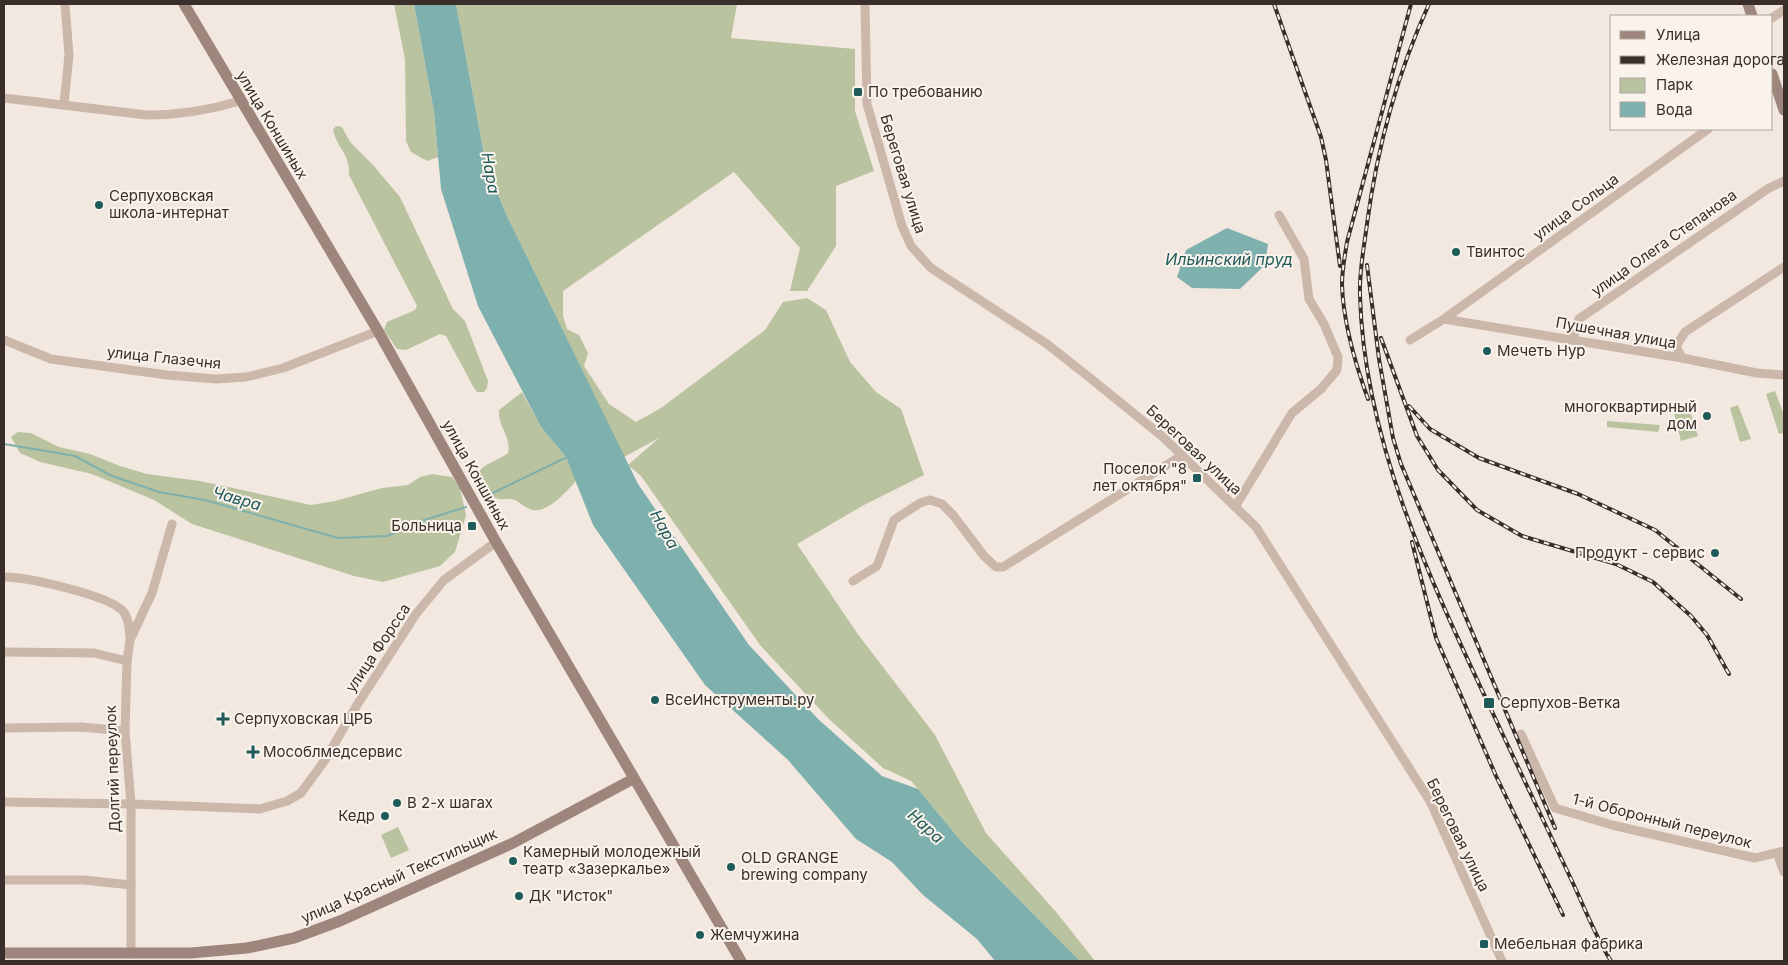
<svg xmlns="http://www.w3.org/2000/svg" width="1788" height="965" font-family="Inter,sans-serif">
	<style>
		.green { fill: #bac39f }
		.water { fill: #7eb0ae }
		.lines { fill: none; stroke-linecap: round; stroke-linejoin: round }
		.stream { stroke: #7eb0ae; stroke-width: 2 }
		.street { stroke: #ccb7ab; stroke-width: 9 }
		.secondary { stroke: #9f867c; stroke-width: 11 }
		.rail-casing { stroke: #392e2a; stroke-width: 4 }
		.rail { stroke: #faf3ec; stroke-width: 2; stroke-dasharray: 5.5; stroke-linecap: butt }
		.poi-dot { fill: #1f5b5a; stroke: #faf3ec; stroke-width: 2 }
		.labels { text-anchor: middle; stroke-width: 4; stroke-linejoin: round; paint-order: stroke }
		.poi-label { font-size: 15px; fill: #392e2a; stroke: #faf3ec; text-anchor: start }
		.street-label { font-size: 15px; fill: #392e2a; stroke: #faf3ec }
		.water-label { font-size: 16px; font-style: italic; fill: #1f5b5a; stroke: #faf3ec }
	</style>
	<rect width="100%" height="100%" fill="#f3e8e0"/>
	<!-- green -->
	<g class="green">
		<path d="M394,4H414L434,112L438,157L427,161L411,152L406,141L405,59Z"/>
		<path d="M456,4H737L731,38L855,49V111L874,171L836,186V246L807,291H790L800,248L734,172L563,291V316L567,329L579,335L588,353L584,366L609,404L636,422L661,408L765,330L783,302L807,298L826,310L850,362L876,392L901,409L924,475L864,505L797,544L857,633L935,735L986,833L1057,913L1095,961H1080L961,841L918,789L911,781L883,768L829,719L760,645L641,476L628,465L659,438L624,457L506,214L486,165Z"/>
		<path d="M336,126L342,127L350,142L373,165L400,197L453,309L465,321L488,381L487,388L484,392H477L474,388L446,336L440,334L406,350L397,349L384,330L387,322L415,310L417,306L349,175C350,153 338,150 333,130Z"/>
		<path d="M1775,391L1784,415V433L1779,434L1766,394Z"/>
		<path d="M522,392L541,427L566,457L576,481C567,491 553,507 539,510C529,512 523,504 515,500C509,498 504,500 499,499C490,497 474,487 477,475C481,464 500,460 508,453C512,438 497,425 499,410Z"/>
		<path d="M1688,405L1698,436L1681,441L1673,410Z"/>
		<path d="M1738,405L1751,439L1740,442L1730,408Z"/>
		<path d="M1607,421L1660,425L1658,432L1607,427Z"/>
		<path d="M18,432L31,433L59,447L90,454L120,466L147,474L200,481L311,505L335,501L382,488L408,485L420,477L432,474L452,477L460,488L466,515L455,552L440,566L383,582L354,576L192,524L154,500L92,474L40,462L20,453L11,437Z"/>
		<path d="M398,827L409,850L391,858L381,835Z"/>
	</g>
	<!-- water -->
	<g class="water">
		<path d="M414,4H456L486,165L506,214L638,484L749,645L818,719L882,776L918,789L961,841L1080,961H995L977,939L923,895L892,862L856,839L788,760L705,685L593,525L566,457L541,427L478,306L441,189L434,112Z"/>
		<path d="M1227,228L1268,244L1265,265L1240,289L1192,288L1177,277L1186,250Z"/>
	</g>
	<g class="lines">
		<!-- stream -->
		<g class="stream">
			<path d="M4,444L75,456L112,476L159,492L205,500L338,538L387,536L421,521L466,507"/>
			<path d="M493,493L567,457"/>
		</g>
		<!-- street -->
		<g class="street">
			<path d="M865,4L867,104L902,226L911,246L931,268L1047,344L1085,374L1163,437L1256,527L1430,801L1502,961"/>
			<path d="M1772,18L1784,10"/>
			<path d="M4,98L147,115C179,115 210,110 240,101"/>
			<path d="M64,104L69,55L65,4"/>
			<path d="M1444,319L1682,358L1757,373L1784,375"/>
			<path d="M1573,339L1579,319L1769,188L1784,181"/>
			<path d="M4,340L51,359L167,375L216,379L246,377L283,368L378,331"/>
			<path d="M1410,340L1444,319L1708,129"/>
			<path d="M1682,358L1676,346L1685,332L1784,267"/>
			<path d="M1235,507L1292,413L1321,389L1337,370L1338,357L1324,324L1309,299L1304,259L1279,215"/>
			<path d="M4,577C27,577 108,595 123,611C129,618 129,628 130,637"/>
			<path d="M853,581L877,566L894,520L920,503L930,500L942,504L953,515L984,556L996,567H1003L1181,456"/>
			<path d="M4,652L94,653L127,661"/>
			<path d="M4,728L81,727L125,731"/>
			<path d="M1521,734L1555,808L1612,825L1755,858L1784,851"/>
			<path d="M4,802L131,804L260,809L287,801L301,793L325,760L357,705L416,614L444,580L496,542"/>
			<path d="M1777,853L1784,872"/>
			<path d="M4,880H84L131,885"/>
			<path d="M131,954V804L125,731L127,661L130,640L152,593L172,524"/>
		</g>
		<!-- secondary -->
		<g class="secondary">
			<path d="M184,4L378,331L496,542L741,961"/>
			<path d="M1748,4L1752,16"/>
			<path d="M1772,74L1784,110"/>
			<path d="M4,953H191L247,948L294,938L340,921L513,843L633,779"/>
		</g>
		<defs>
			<g id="rail">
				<path d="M1274,4L1321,137L1326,160L1340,266"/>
				<path d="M1429,4C1397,74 1377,148 1367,224C1364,248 1359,271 1360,295C1364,450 1439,598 1503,735C1526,783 1548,831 1571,879C1584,906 1595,936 1611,961"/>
				<path d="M1367,265L1379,359L1393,438L1401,464L1555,828"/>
				<path d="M1381,338L1417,436L1438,470L1477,510L1522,536L1616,564L1653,582L1691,616L1707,635L1729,674"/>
				<path d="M1368,399C1355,363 1343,322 1342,284C1342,270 1345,255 1347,242L1411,4"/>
				<path d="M1409,406L1430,429L1479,458L1578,494L1655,530L1741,599"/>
				<path d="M1412,542L1436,638L1496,776L1563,915"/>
			</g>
		</defs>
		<!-- rail casing -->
		<use href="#rail" class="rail-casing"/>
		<!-- rail -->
		<use href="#rail" class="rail"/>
	</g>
	<!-- markers -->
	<g class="poi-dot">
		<rect x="853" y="87" width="10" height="10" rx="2.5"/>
		<circle cx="99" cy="205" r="5"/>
		<circle cx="1456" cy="252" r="5"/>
		<circle cx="1487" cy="351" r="5"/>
		<circle cx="1707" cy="416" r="5"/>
		<rect x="1192" y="473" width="10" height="10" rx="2.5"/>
		<rect x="467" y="521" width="10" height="10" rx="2.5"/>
		<circle cx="1715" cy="553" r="5"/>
		<circle cx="655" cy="700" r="5"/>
		<rect x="1483" y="697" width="12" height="12" rx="2.5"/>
		<path d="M220.5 711.5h5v5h5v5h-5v5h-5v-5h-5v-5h5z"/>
		<path d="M250.5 744.5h5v5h5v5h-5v5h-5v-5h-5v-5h5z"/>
		<circle cx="397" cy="803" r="5"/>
		<circle cx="385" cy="816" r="5"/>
		<circle cx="513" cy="861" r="5"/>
		<circle cx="731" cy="867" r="5"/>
		<circle cx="519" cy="896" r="5"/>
		<circle cx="700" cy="935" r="5"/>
		<rect x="1479" y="939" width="10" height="10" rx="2.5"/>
	</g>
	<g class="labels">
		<!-- poi labels -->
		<g class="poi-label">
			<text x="868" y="97">По требованию</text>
			<text x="109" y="201">Серпуховская<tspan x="109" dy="17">школа-интернат</tspan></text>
			<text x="1466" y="257">Твинтос</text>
			<text x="1497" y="356">Мечеть Нур</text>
			<text x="1697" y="412" text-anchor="end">многоквартирный<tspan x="1697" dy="17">дом</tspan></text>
			<text x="1187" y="474" text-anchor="end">Поселок "8<tspan x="1187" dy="17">лет октября"</tspan></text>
			<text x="462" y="531" text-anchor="end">Больница</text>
			<text x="1705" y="558" text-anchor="end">Продукт - сервис</text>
			<text x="665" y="705">ВсеИнструменты.ру</text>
			<text x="1500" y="708">Серпухов-Ветка</text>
			<text x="234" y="724">Серпуховская ЦРБ</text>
			<text x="263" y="757">Мособлмедсервис</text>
			<text x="407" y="808">В 2-х шагах</text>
			<text x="375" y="821" text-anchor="end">Кедр</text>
			<text x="523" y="857">Камерный молодежный<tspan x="523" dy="17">театр «Зазеркалье»</tspan></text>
			<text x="741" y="863">OLD GRANGE<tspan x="741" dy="17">brewing company</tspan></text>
			<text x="529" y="901">ДК "Исток"</text>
			<text x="710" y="940">Жемчужина</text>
			<text x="1494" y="949">Мебельная фабрика</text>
		</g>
		<!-- street labels -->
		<g class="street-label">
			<text transform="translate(272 125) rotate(59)" y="5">улица Коншиных</text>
			<text transform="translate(903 174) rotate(73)" y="5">Береговая улица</text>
			<text transform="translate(1576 207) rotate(-36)" y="5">улица Сольца</text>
			<text transform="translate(1664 243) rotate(-35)" y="5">улица Олега Степанова</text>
			<text transform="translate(1616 333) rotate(10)" y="5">Пушечная улица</text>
			<text transform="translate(164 358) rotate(6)" y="5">улица Глазечня</text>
			<text transform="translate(1194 450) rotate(43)" y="5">Береговая улица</text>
			<text transform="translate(476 475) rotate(61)" y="5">улица Коншиных</text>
			<text transform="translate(378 648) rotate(-56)" y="5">улица Форсса</text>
			<text transform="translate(113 769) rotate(-92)" y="5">Долгий переулок</text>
			<text transform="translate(1662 821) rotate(14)" y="5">1-й Оборонный переулок</text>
			<text transform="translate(1458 835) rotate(64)" y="5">Береговая улица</text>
			<text transform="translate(399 876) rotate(-24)" y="5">улица Красный Текстильщик</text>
		</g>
		<!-- water labels -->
		<g class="water-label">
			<text transform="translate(491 173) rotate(80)" y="6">Нара</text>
			<text x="1229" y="265">Ильинский пруд</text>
			<text transform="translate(237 498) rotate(16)" y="6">Чавра</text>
			<text transform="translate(665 529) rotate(61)" y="6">Нара</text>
			<text transform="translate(926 826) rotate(42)" y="6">Нара</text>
		</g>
	</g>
	<!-- border -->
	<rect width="1788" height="965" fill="none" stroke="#392e2a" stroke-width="10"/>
	<!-- legend -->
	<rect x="1610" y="15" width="162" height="115" fill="#faf3ec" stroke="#ada49e"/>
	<rect x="1620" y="31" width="25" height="8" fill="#9f867c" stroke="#ada49e"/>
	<text x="1656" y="40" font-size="15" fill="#392e2a">Улица</text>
	<rect x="1620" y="56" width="25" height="8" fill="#392e2a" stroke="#ada49e"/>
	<text x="1656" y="65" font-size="15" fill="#392e2a">Железная дорога</text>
	<rect x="1620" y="78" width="25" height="15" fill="#bac39f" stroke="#ada49e"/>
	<text x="1656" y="90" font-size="15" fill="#392e2a">Парк</text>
	<rect x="1620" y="102" width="25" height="15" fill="#7eb0ae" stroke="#ada49e"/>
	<text x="1656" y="115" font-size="15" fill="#392e2a">Вода</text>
</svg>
